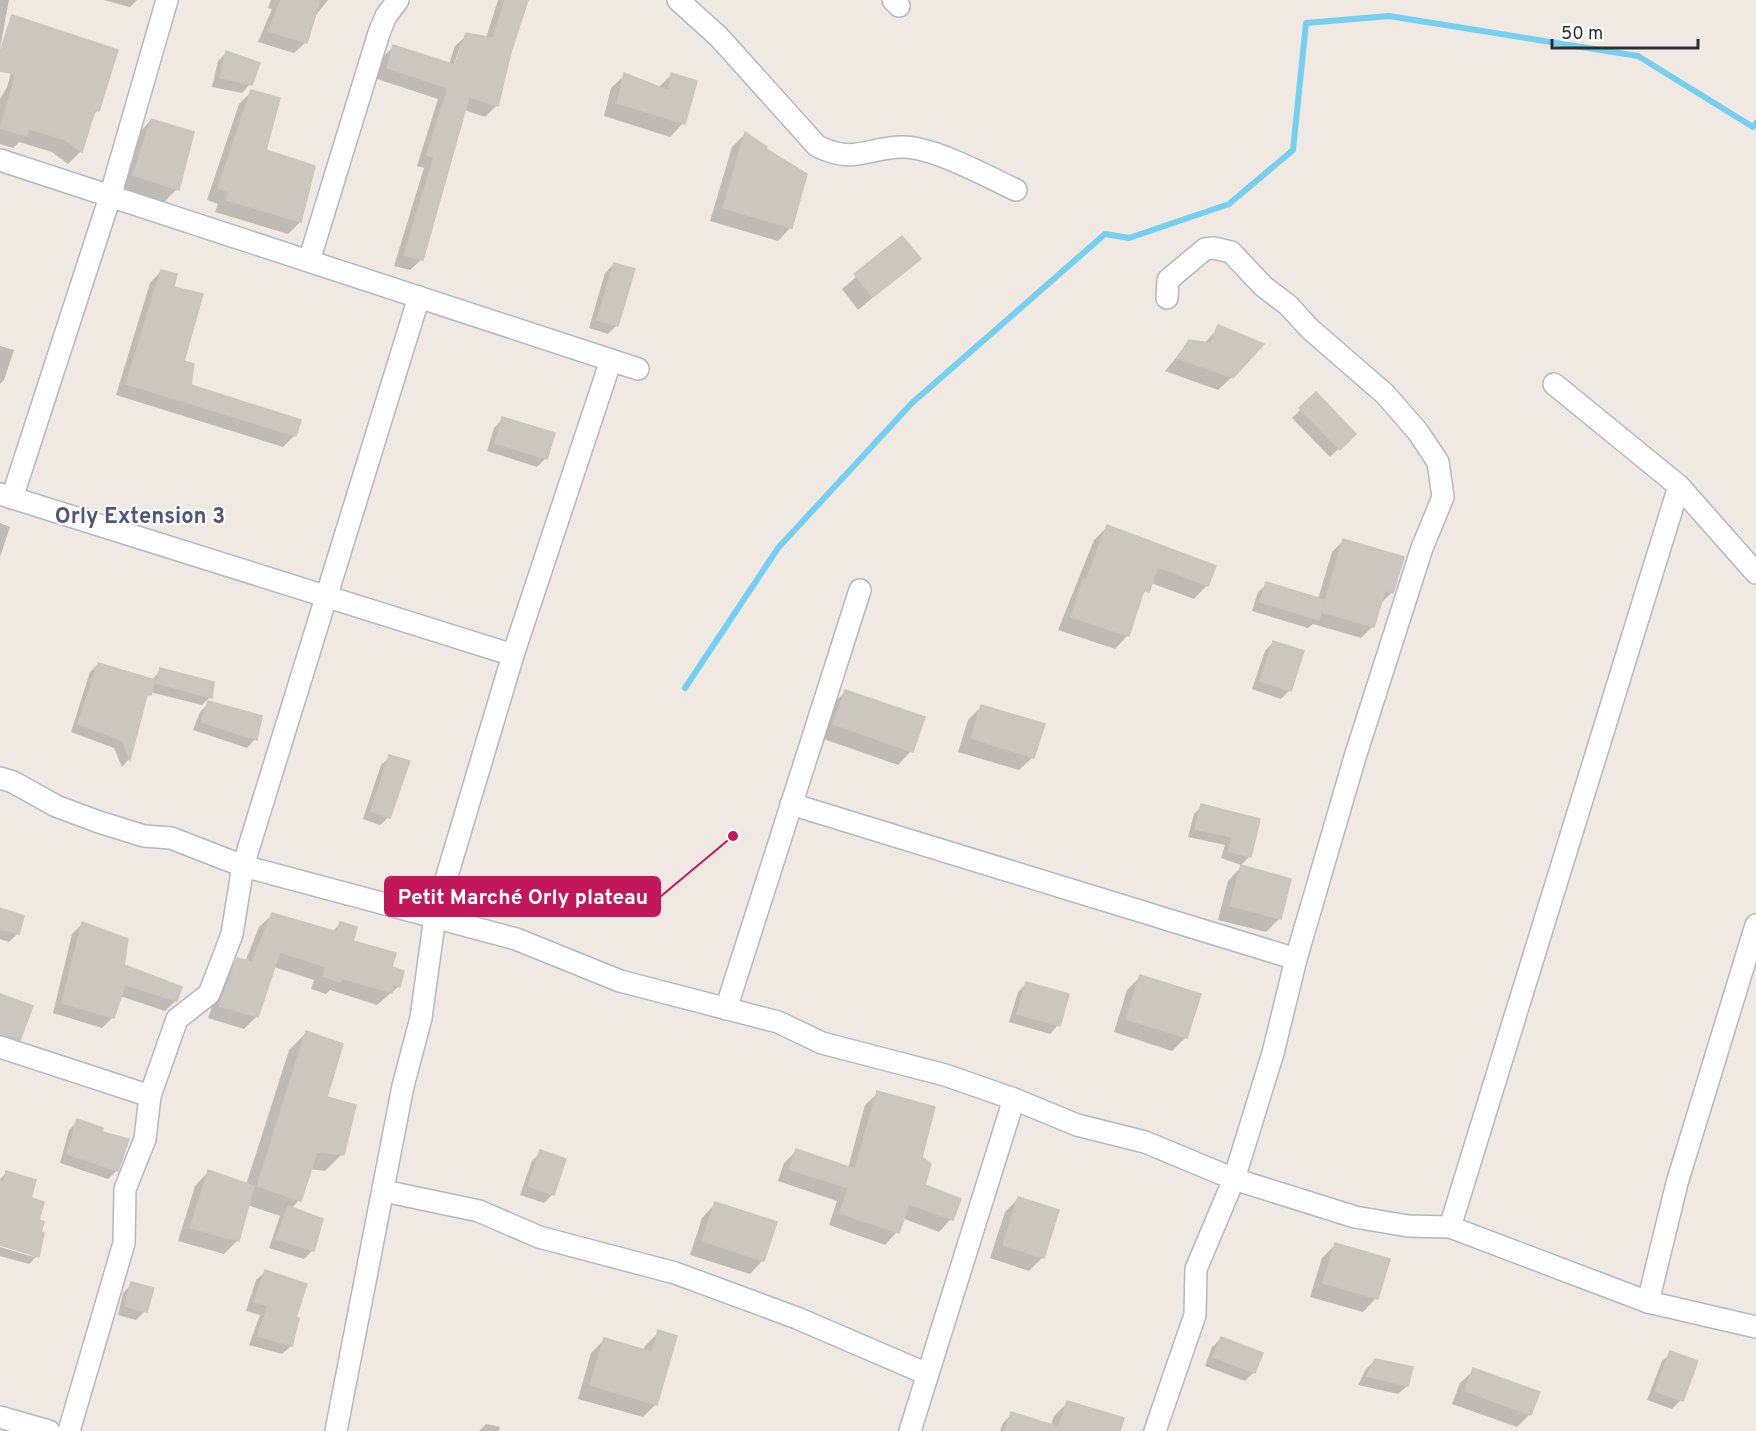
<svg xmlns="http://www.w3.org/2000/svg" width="1756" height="1431" font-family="Overpass,sans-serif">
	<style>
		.shadow { fill: #0003; fill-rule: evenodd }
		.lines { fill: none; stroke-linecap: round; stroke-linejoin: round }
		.stream { stroke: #75cff0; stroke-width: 6 }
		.building { fill: #cbc7bf; stroke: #cbc5ba; stroke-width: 1.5 }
		.minor-casing { stroke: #b4b7c1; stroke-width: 24 }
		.minor { stroke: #fff; stroke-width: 21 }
		.labels { text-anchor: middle; stroke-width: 4.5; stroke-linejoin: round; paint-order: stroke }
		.quarter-label { font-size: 22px; font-weight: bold; fill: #4d5680; stroke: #fff }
		.leader { fill: none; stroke: #c2185b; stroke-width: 2 }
		.callout-dot { fill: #c2185b; stroke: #fff; stroke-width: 2 }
		.callout { fill: #c2185b; stroke: #c2185b; stroke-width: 2 }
		.callout-label { font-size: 21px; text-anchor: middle; font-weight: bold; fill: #fff }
	</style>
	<rect width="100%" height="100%" fill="#efe9e1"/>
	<!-- shadow -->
	<g class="shadow">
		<path d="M0,0H9L0,48Z"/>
		<path d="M104,0H137L130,7Z"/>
		<path d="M271,0H328L315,16L306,42L294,53L258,42L272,9L268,8Z"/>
		<path d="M498,0H526L509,52L496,106L485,117L464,110L422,259L410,270L394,266L424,168L417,166L438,99L377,79L382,58L394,46L449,64L455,46L467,35L486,38ZM461,45H464L454,73L451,72Z"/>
		<path d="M21,37L98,110L91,117L81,151L68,164L52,152L19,142L13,148L0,144V99L7,87Z"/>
		<path d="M227,52L250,84L242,93L212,87L218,61Z"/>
		<path d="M672,74L683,123L670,137L604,116L611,88L625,75L658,88Z"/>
		<path d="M251,92L264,151L300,222L288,234L215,212L218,204L207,200L239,104Z"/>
		<path d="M151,120L177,189L164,202L120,188L138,134Z"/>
		<path d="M745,134L791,227L778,241L710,221L732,147Z"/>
		<path d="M902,238L919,259L858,310L842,289Z"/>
		<path d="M614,264L617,325L608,334L589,328L605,273Z"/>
		<path d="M161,271L172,288L182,362L189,386L295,435L283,447L116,395L150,283Z"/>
		<path d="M1219,327L1232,377L1218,390L1165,371L1189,342L1204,344Z"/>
		<path d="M0,346L14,350L4,380L0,384Z"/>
		<path d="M1316,394L1354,434L1330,457L1292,418Z"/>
		<path d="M503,419L546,458L537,467L487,451L494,428Z"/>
		<path d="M0,523L10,527L0,557Z"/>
		<path d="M1107,527L1207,585L1194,599L1151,583L1140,599L1128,635L1115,649L1058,630L1094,540Z"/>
		<path d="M1344,540L1402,558L1391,593L1379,605L1372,627L1361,638L1313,624L1308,628L1252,611L1258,592L1267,584L1318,599L1332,552Z"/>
		<path d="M1273,642L1290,690L1281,699L1252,689L1265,651Z"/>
		<path d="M98,664L152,680L161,670L210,697L202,705L150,692L145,699L129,759L122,767L114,748L71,732L90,672Z"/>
		<path d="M845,692L911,751L898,765L821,738L832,705Z"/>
		<path d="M209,703L255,739L247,748L193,730L200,712Z"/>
		<path d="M982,706L1033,757L1019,770L958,752L968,720Z"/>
		<path d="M390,757L389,817L380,825L363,819L381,765Z"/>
		<path d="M1202,806L1258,820L1249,857L1241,865L1221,858L1225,845L1188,837L1194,814Z"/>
		<path d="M1241,867L1290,880L1279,919L1266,932L1218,920L1228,881Z"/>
		<path d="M0,910L18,933L9,942L0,939Z"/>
		<path d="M272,915L332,932L340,924L351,942L391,968L399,986L377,1005L330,990L326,994L311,989L314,980L274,967L257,1016L244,1029L208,1018L224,973L237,960L245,962L259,927Z"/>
		<path d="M82,924L122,966L176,1000L165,1011L120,996L113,1017L102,1028L53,1013L72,934Z"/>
		<path d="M1141,976L1186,1037L1172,1051L1114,1032L1127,990Z"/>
		<path d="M1027,983L1058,1025L1050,1034L1009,1022L1018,992Z"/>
		<path d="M0,997L19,1039L10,1048L0,1045Z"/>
		<path d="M306,1033L342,1154L325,1171L310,1169L299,1200L291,1209L322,1220L312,1251L304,1259L269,1248L280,1216L247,1205L237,1241L224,1254L178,1241L195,1186L208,1172L246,1185L289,1050Z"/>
		<path d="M878,1093L920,1158L923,1186L959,1200L951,1219L939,1232L902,1218L897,1232L885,1245L829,1225L837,1201L778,1181L784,1163L796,1151L848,1168L865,1105Z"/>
		<path d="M78,1121L100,1133L117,1170L108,1179L60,1163L69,1130Z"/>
		<path d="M541,1152L564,1160L552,1195L544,1203L520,1195L532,1161Z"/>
		<path d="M6,1173L29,1200L38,1221L37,1256L29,1264L0,1256V1247L34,1257V1254L0,1244V1179Z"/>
		<path d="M1019,1198L1043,1257L1029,1271L990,1258L1005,1212Z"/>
		<path d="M715,1204L763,1260L750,1274L690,1255L702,1218Z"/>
		<path d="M1335,1245L1376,1298L1363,1312L1310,1297L1322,1258Z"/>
		<path d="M265,1272L294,1318L291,1346L282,1354L249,1345L260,1315L246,1311L256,1280Z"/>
		<path d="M132,1284L145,1311L136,1320L118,1315L123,1293Z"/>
		<path d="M659,1332L656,1404L643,1417L578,1399L591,1353L604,1340L643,1351L645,1346Z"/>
		<path d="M1221,1339L1254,1372L1245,1381L1205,1366L1212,1347Z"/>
		<path d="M1671,1353L1681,1400L1672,1409L1647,1400L1662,1361Z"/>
		<path d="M1375,1360L1407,1386L1398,1394L1358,1385L1366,1369Z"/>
		<path d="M1474,1370L1530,1414L1517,1427L1452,1404L1460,1383Z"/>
		<path d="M1067,1403L1118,1431H1049L1054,1416Z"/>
		<path d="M1012,1414L1030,1431H1000L1003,1423Z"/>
		<path d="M486,1424L500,1427L499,1431H479Z"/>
	</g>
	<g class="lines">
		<!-- stream -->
		<path class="stream" d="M685,688L778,548L912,403L1105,234L1129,238L1229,204L1293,150L1306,23L1389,16L1638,56L1753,127L1756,123"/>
	</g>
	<!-- building -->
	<g class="building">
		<path d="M281,0H320L307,43L268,31Z"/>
		<path d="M505,0H528L511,52L498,106L469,97L423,260L404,255L434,157L427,155L448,88L387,68L393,45L455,65L466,33L493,38Z"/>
		<path d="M12,15L118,50L99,111L95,110L82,152L65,140L29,129L27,136L0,128L16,74L0,71V52Z"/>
		<path d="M226,51L260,63L252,85L220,78Z"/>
		<path d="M624,73L669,91L671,73L697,81L685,124L617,103Z"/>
		<path d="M251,90L280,98L266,150L315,166L301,222L226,200L229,192L218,188Z"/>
		<path d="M151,119L194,132L179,190L133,175Z"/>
		<path d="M745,132L767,147L766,149L807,174L792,228L723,208Z"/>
		<path d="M902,236L921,259L873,297L854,274Z"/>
		<path d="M614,263L635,269L618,326L597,320Z"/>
		<path d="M161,270L177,274L174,287L203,294L184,361L194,364L191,385L301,420L296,436L126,384Z"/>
		<path d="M1218,325L1264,344L1233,378L1177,358L1189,340L1211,343Z"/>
		<path d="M1316,392L1356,434L1340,450L1299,408Z"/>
		<path d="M502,417L555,433L547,459L495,443Z"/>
		<path d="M1107,525L1216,566L1208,586L1158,567L1149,592L1144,590L1129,636L1071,617L1083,579L1086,580Z"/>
		<path d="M1343,539L1404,557L1393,593L1385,591L1374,627L1322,612Z"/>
		<path d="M1266,582L1325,600L1319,620L1260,602Z"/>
		<path d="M1273,641L1304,651L1291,691L1260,681Z"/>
		<path d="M98,663L155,680L151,695H147L130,760L122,740L78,724Z"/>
		<path d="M160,668L214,682L212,698L156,683Z"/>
		<path d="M845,690L925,717L913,752L833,724Z"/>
		<path d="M208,701L262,716L257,740L201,722Z"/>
		<path d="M981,705L1045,724L1034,758L971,738Z"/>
		<path d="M389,755L410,761L390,818L371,811Z"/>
		<path d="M1201,804L1260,819L1251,857L1228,851L1232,837L1195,829Z"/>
		<path d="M1241,865L1291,879L1281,919L1230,906Z"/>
		<path d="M0,908L24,916L19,934L0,929Z"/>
		<path d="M272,913L337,932L340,922L357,927L353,941L396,953L392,967L404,971L400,987L393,985L392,993L342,978L340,982L323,976L326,967L280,952L258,1017L219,1006L237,958L252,962Z"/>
		<path d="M82,922L128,939L124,965L182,987L177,1001L125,985L114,1018L62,1003Z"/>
		<path d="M1140,975L1201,994L1187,1038L1126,1019Z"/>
		<path d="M1026,982L1069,994L1060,1026L1017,1014Z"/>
		<path d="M0,994L33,1006L20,1040L0,1035Z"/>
		<path d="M306,1031L343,1044L327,1097L356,1105L344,1155L317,1152L301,1201L257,1186Z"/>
		<path d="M877,1091L935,1107L922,1157L931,1164L925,1185L961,1199L953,1220L909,1204L899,1233L840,1213L848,1188L789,1169L796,1149L855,1169Z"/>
		<path d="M77,1119L103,1128L102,1132L129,1139L118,1171L67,1154Z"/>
		<path d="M540,1150L566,1159L554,1195L528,1186Z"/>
		<path d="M208,1170L254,1186L239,1241L190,1228Z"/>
		<path d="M6,1171L36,1180L31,1198L44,1202L39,1220L44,1222L41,1232L44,1233L39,1257L0,1245V1181L4,1182Z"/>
		<path d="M1018,1197L1059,1210L1044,1258L1003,1245Z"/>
		<path d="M715,1202L777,1222L764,1261L702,1241Z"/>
		<path d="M288,1206L323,1219L314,1251L276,1239Z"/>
		<path d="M1335,1243L1390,1259L1378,1299L1323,1283Z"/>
		<path d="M265,1270L307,1284L296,1317L299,1318L292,1346L257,1336L268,1306L254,1302Z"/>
		<path d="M131,1282L154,1288L147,1312L125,1306Z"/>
		<path d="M658,1330L677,1336L657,1405L590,1385L604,1338L652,1352Z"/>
		<path d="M1221,1337L1263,1353L1255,1373L1213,1357Z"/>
		<path d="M1670,1351L1698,1361L1683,1401L1655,1391Z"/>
		<path d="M1375,1359L1413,1367L1408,1386L1366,1376Z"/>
		<path d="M1473,1368L1540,1392L1531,1415L1465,1391Z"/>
		<path d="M1067,1401L1124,1418L1120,1431H1005L1011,1412L1059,1427Z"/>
	</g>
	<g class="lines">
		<defs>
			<g id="minor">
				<path d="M678,0L719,37L817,146C856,165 867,147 903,147C934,147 988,177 1016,190"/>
				<path d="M893,0L899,6"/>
				<path d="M0,160L638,369"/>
				<path d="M309,261L379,33L386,16L398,0"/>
				<path d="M1554,384L1679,486L1756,573"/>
				<path d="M0,494L513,655"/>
				<path d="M12,498L110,197L167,0"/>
				<path d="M0,778L13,782L56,806L96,821L144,836L171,838L243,866L516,939L620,981L778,1022L822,1043L945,1075L1014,1099L1077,1125L1145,1142L1234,1179L1355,1217L1408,1226L1450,1227L1648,1302L1756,1327"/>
				<path d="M791,804L1296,959"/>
				<path d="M726,1009L860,590"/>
				<path d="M0,1047L150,1096"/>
				<path d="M384,1191L479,1211L539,1237L675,1273L797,1318L927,1374"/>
				<path d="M1450,1227L1679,486"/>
				<path d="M1648,1302L1677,1183L1756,925"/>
				<path d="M0,1417L49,1431"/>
				<path d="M69,1431L124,1243L125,1189L145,1139L150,1096L177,1019L209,994L218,971L232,934L243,866L419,297"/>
				<path d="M336,1431L403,1086L421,1018L435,916L513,655L611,360"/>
				<path d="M910,1431L1014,1099"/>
				<path d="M1155,1431L1195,1315L1196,1269L1234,1179L1273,1053L1296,959L1355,757L1422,548L1443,497L1438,462L1418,432L1385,394L1310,329L1288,305L1263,286L1231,252L1214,248L1205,249L1168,280L1167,298"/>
			</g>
		</defs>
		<!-- minor casing -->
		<use href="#minor" class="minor-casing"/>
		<!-- minor -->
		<use href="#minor" class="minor"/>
	</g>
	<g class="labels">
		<!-- quarter labels -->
		<g class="quarter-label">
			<text x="140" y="523">Orly Extension 3</text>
		</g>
	</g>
	<!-- callouts -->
	<path class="leader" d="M733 836L660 897"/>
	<circle class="callout-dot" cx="733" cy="836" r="6"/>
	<rect class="callout" x="385" y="877" width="275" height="39" rx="6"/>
	<g class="callout-label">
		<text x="523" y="904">Petit Marché Orly plateau</text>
	</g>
	<!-- scale -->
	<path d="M1552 39v9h146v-9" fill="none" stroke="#2e2e2e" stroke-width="3"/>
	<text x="1561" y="39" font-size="18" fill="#2e2e2e" stroke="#ffffff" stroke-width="4.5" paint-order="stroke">50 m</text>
</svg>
